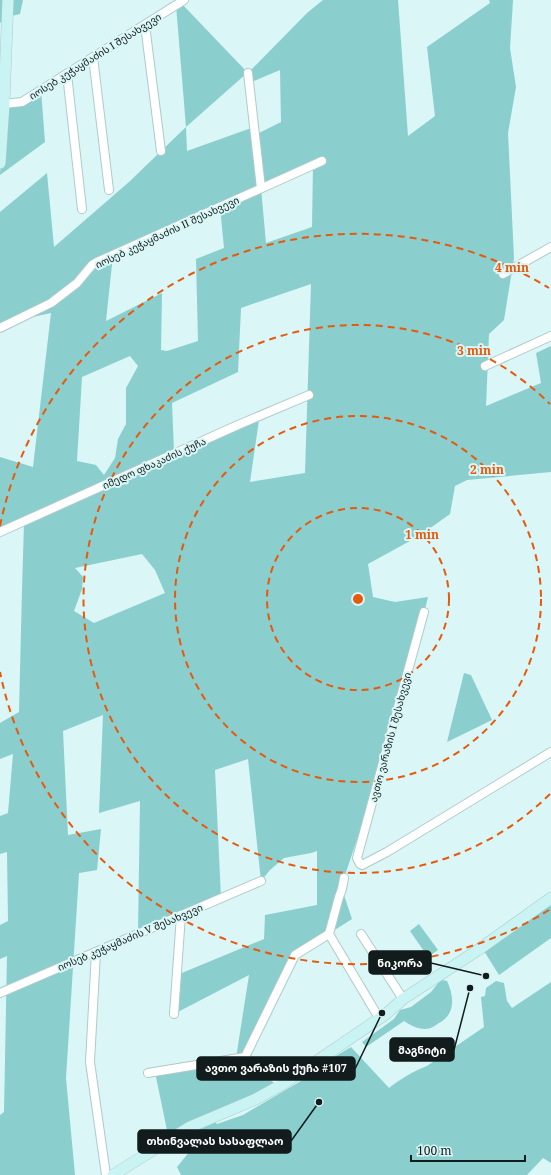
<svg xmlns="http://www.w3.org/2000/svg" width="551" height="1175" font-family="'Noto Serif','Noto Sans Georgian',serif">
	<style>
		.green { fill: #8acece; fill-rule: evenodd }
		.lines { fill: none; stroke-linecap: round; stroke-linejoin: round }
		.street-casing { stroke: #b0caca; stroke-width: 10 }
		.secondary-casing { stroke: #b0caca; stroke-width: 12 }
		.street { stroke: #fff; stroke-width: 8 }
		.secondary { stroke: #caf4f4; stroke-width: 11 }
		.ring { fill: none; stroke: #e8590c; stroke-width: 2; stroke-dasharray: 7 5 }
		.labels { text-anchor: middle; stroke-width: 4; stroke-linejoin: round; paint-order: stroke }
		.street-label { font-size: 10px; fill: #121c1c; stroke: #daf6f6 }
		.centre { fill: #e8590c; stroke: #daf6f6; stroke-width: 2 }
		.ring-label { font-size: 12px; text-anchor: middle; font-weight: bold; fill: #e8590c; stroke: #daf6f6; stroke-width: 4; stroke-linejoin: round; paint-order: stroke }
		.leader { fill: none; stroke: #121c1c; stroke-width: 1.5 }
		.callout-dot { fill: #121c1c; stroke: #daf6f6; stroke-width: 1.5 }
		.callout { fill: #121c1c; stroke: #121c1c; stroke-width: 1.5 }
		.callout-label { font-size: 11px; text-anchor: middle; font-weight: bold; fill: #fff }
	</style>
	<rect width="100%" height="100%" fill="#daf6f6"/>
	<!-- green -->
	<g class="green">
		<path d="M0,0H23L20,14L7,17L0,23Z"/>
		<path d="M323,0H398L408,136L435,116L427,47L490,3L489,0H513L510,48L516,87L508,133L514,258L504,320L489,334L486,406L541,383L536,353L551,346V472L467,480L455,486L450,514L419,536L368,564L373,597L395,602L428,597C405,693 375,787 343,881L342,889L352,919L295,955L245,1057L283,1084L169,1140L155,1072L236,1058L249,975L174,1014L177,975L264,939L265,915L317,905V851L311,853L284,858L270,870L261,881L248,759L215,770L221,898L138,933L140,801L99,813L103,715L63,731L68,835L101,829L97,870L79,873L66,1078L75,1175H0V1115L4,1112L7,956L0,959V925L8,921L7,852L0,854V816L8,813L13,754L0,759V723L19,712L22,589L24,524L0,533V457L33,467L51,313L0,324V212L47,173L54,247L129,182L186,127L176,5L180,2L248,73L307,13ZM280,70L281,122L255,135L254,127L187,151L186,127L247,73L249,83ZM313,165L312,227L266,243L261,188ZM220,207L224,248L196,259L198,341L167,351L161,350L162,293L106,321L113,255ZM311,284L305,473L250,482L260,413L174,452L172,403L238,372L241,308ZM130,356L138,366L126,388V424L118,439L115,458L104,475L96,465L77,461L82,377ZM142,554L155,570L165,593L94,623L74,611L82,589L83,577L75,568Z"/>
		<path d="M41,90L45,142L0,175L4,104L22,102Z"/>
		<path d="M464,673L471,675L492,720L447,742Z"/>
		<path d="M551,905V938L499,975L484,951Z"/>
		<path d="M419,924L438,950L428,957L410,931Z"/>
		<path d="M442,980L447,981C454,996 456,1014 439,1023C435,1026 430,1029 425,1029C417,1029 410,1025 404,1021L366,1047L362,1042L394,1019L400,1010L411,1007L431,992L439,982Z"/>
		<path d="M496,981L504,983L507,1001L512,1008L551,982V1163L543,1158L527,1175H181L177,1167L190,1151L187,1136L215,1122L217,1124L243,1115L328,1065L326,1062L351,1047L389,1088C400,1079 414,1071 427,1066L484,1027L481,997L485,996L486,988Z"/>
	</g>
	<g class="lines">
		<defs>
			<g id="street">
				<path d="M145,25L161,151"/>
				<path d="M93,57L109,190"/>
				<path d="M248,73L261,188"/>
				<path d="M67,74L82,209"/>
				<path d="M1,106L4,104L22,102L184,0"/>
				<path d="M503,274L551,247"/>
				<path d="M0,328L51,303L77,283L92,265L97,262L322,161"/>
				<path d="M485,366L551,336"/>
				<path d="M0,532L238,425L309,395"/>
				<path d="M424,612L357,858L360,864L362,865L387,852L551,752"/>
				<path d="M344,878L342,889L339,897L329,934L379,1018"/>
				<path d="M361,934L403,999"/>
				<path d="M96,952L90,1062L106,1175"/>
				<path d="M0,993L261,881"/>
				<path d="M174,1014L181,915"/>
				<path d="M245,1057L295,955L329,934"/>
				<path d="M148,1073L245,1057L283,1084"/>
			</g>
			<g id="secondary">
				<path d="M0,163L4,104L8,0"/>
				<path d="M113,1175L190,1127L256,1099L283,1084L386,1014L403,999L478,950L551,898"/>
			</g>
		</defs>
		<!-- street casing -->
		<use href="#street" class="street-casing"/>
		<!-- secondary casing -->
		<use href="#secondary" class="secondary-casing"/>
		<!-- street -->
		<use href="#street" class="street"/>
		<!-- secondary -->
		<use href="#secondary" class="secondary"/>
	</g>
	<!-- distance rings -->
	<g class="ring">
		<circle cx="358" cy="599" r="91"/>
		<circle cx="358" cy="599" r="183"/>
		<path d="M550 794A274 274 0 1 1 550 404"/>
		<path d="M549 910A365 365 0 0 1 0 672M0 526A365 365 0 0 1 549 288"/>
	</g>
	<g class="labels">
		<!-- street labels -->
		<g class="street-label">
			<text transform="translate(95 56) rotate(-32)" y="4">იოსებ კეჭაყმაძის I შესახვევი</text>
			<text transform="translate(167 232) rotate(-25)" y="4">იოსებ კეჭაყმაძის II შესახვევი</text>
			<text transform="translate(154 463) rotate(-24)" y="4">იმედო ფხაკაძის ქუჩა</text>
			<text transform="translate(390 737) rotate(-75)" y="4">ავთო ვარაზის I შესახვევი</text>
			<text transform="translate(130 937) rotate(-23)" y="4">იოსებ კეჭაყმაძის V შესახვევი</text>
		</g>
	</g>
	<circle cx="358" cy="599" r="6" class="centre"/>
	<g class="ring-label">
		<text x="512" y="272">4 min</text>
		<text x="474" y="355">3 min</text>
		<text x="487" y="474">2 min</text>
		<text x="422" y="539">1 min</text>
	</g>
	<!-- callouts -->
	<path class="leader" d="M486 976L431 963M470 988L454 1050M382 1013L355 1069M319 1102L291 1141"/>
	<g class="callout-dot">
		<circle cx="486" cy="976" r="4"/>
		<circle cx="470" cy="988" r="4"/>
		<circle cx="382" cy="1013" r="4"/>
		<circle cx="319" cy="1102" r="4"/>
	</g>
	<g class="callout">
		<rect x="369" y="951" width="62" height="23" rx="4"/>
		<rect x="390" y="1038" width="64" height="23" rx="4"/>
		<rect x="197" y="1057" width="158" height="23" rx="4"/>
		<rect x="138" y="1130" width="153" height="23" rx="4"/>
	</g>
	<g class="callout-label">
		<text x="400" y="967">ნიკორა</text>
		<text x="422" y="1054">მაგნიტი</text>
		<text x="276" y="1072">ავთო ვარაზის ქუჩა #107</text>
		<text x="215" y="1145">თხინვალას სასაფლაო</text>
	</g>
	<!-- scale -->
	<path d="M411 1155v6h114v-6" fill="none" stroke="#121c1c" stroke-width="2"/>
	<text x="417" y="1155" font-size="12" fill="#121c1c" stroke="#daf6f6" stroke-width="3" paint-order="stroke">100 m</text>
</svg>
